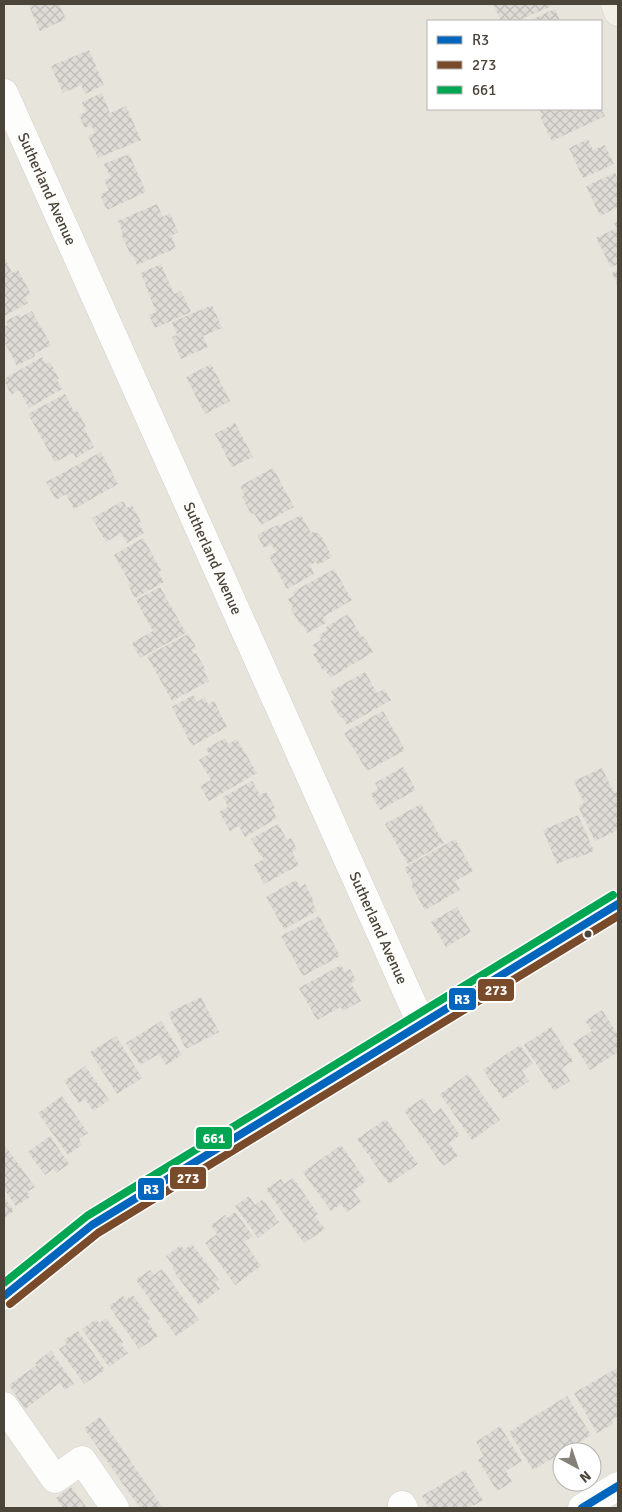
<svg xmlns="http://www.w3.org/2000/svg" width="622" height="1512" font-family="Signika,sans-serif">
	<style>
		.residential { fill: #e7e4dc; fill-rule: evenodd }
		.building { fill: url(#building-cross-hatch) }
		.lines { fill: none; stroke-linecap: round; stroke-linejoin: round }
		.minor-casing { stroke: #d2d0cb; stroke-width: 29 }
		.major-casing { stroke: #d6cebb; stroke-width: 29 }
		.minor { stroke: #fdfdfc; stroke-width: 28 }
		.major { stroke: #f2efe6; stroke-width: 28 }
		.bus-1-casing { stroke: #fff; stroke-width: 11 }
		.bus-2-casing { stroke: #fff; stroke-width: 11 }
		.bus-3-casing { stroke: #fff; stroke-width: 11 }
		.bus-1 { stroke: #0065bd; stroke-width: 8 }
		.bus-2 { stroke: #7a4b2a; stroke-width: 8 }
		.bus-3 { stroke: #00a651; stroke-width: 8 }
		.bus-dot { fill: #4b4439; stroke: #fff; stroke-width: 2 }
		.labels { text-anchor: middle; stroke-width: 4; stroke-linejoin: round; paint-order: stroke }
		.street-label { font-size: 15px; fill: #4b4439; stroke: #fff }
		.line-badge { stroke: #fff; stroke-width: 2 }
		.badge-label { font-size: 14px; text-anchor: middle; font-weight: bold; fill: #fff }
	</style>
	<defs>
		<pattern id="building-cross-hatch" width="8" height="8" patternUnits="userSpaceOnUse" patternTransform="scale(1.25)"><rect width="8" height="8" fill="#dedbd6"/><path d="M0 0l8 8M0 8l8-8" fill="none" stroke="#c0bdb8"/></pattern>
	</defs>
	<rect width="100%" height="100%" fill="#f4f2ee"/>
	<!-- residential -->
	<path class="residential" d="M4,4H618V1508H4ZM428,21H601V109H428ZM562,1452H592V1482H562Z"/>
	<!-- building -->
	<g class="building">
		<path d="M28,4H59L66,19L40,31Z"/>
		<path d="M493,4H556L517,21H501Z"/>
		<path d="M555,9L560,21H528Z"/>
		<path d="M89,50L104,85L85,94L81,85L63,93L51,66Z"/>
		<path d="M102,93L110,113L126,106L141,140L98,158L88,136L95,133L91,125L85,128L79,115L86,112L82,102Z"/>
		<path d="M539,109H601L605,116L552,141L540,116L543,115Z"/>
		<path d="M588,139L593,150L605,145L614,164L583,178L569,148Z"/>
		<path d="M129,154L146,192L107,210L100,195L109,190L104,180L111,178L104,164Z"/>
		<path d="M615,173L618,180V202L617,203L618,207L600,216L586,186Z"/>
		<path d="M157,204L163,217L170,213L178,232L171,236L176,248L137,265L133,255L131,256L121,234H123L118,221Z"/>
		<path d="M618,221V264L611,267L596,238L617,228L614,223Z"/>
		<path d="M6,260L12,273L18,270L31,294L25,297L28,303L4,316V261Z"/>
		<path d="M161,264L174,294L181,291L191,312L155,328L149,315L156,312L141,273Z"/>
		<path d="M618,270V287L612,273Z"/>
		<path d="M212,305L222,328L203,336L208,347L181,359L172,337L177,335L172,322Z"/>
		<path d="M32,311L51,345L34,354L35,356L17,366L4,341V327L8,325L6,321L19,314L21,317Z"/>
		<path d="M42,357L46,364L50,362L59,379L57,380L62,389L29,408L19,390L11,395L4,379Z"/>
		<path d="M211,364L230,401L205,414L186,377Z"/>
		<path d="M65,394L74,412L77,410L86,427L84,428L94,447L76,458L73,453L55,462L28,414Z"/>
		<path d="M235,423L253,457L232,467L215,434Z"/>
		<path d="M101,452L118,484L74,509L66,494L56,500L46,482Z"/>
		<path d="M273,468L294,507L261,525L254,513L251,514L242,497L245,496L240,486Z"/>
		<path d="M123,501L127,508L132,505L141,522L139,523L144,533L127,543L121,533L106,542L92,518Z"/>
		<path d="M301,515L311,533L314,532L320,534L332,557L318,565L316,562L310,565L314,574L287,589L269,556L276,552L271,544L264,548L257,535L279,524L280,526Z"/>
		<path d="M143,538L161,570L158,572L164,582L135,598L128,585L130,583L114,555Z"/>
		<path d="M334,569L352,600L323,617L326,623L307,633L303,625L301,626L291,609L293,608L288,599L295,595L293,592Z"/>
		<path d="M160,587L186,633L140,658L132,643L153,631L136,600Z"/>
		<path d="M348,614L362,637L364,636L373,652L330,678L325,669L323,671L313,654L318,652L313,645L321,640L319,635L327,630L326,627Z"/>
		<path d="M188,634L196,647L191,650L194,654L196,653L206,670L204,671L209,681L172,701L147,656Z"/>
		<path d="M365,672L377,693L384,689L391,700L347,725L342,717L340,718L331,701L335,698L331,691Z"/>
		<path d="M193,695L197,702L205,697L208,704L214,701L227,727L192,746L172,707Z"/>
		<path d="M383,711L405,750L367,771L344,733Z"/>
		<path d="M225,738L228,744L237,739L257,773L209,801L200,786L211,780L199,760L209,754L206,749Z"/>
		<path d="M403,767L416,790L380,810L371,794L378,789L375,783Z"/>
		<path d="M602,768L614,793L618,791V830L595,841L578,806L584,803L574,781Z"/>
		<path d="M252,781L260,795L266,792L275,808L272,810L277,818L245,837L239,826L230,831L219,812L228,807L223,797Z"/>
		<path d="M421,804L444,843L408,864L385,824Z"/>
		<path d="M578,815L594,851L577,858L576,856L557,864L543,830Z"/>
		<path d="M278,824L287,840L291,838L297,849L292,852L299,865L264,884L254,865L264,859L262,856L261,857L251,839Z"/>
		<path d="M455,839L473,871L455,881L460,890L425,910L411,885L413,883L404,868Z"/>
		<path d="M296,880L300,887L305,884L314,901L312,902L317,911L284,929L266,897Z"/>
		<path d="M457,907L471,932L446,947L431,922Z"/>
		<path d="M319,916L340,956L303,976L281,936Z"/>
		<path d="M341,965L345,972L350,969L356,980L351,983L361,1001L343,1011L341,1007L317,1020L299,988Z"/>
		<path d="M201,997L219,1032L186,1049L168,1013Z"/>
		<path d="M602,1010L618,1035V1052L590,1070L573,1043L592,1031L585,1021Z"/>
		<path d="M161,1021L182,1055L166,1065L159,1054L140,1065L126,1043Z"/>
		<path d="M551,1027L573,1061L562,1068L570,1081L554,1091L524,1045Z"/>
		<path d="M116,1036L142,1078L117,1094L90,1052Z"/>
		<path d="M520,1045L533,1064L522,1071L529,1081L503,1099L483,1070Z"/>
		<path d="M85,1066L109,1100L93,1111L85,1099L79,1103L64,1081Z"/>
		<path d="M468,1074L500,1120L472,1140L440,1094Z"/>
		<path d="M62,1096L88,1133L79,1139L82,1145L68,1155L38,1113Z"/>
		<path d="M423,1098L434,1114L441,1108L460,1135L449,1143L458,1156L443,1166L404,1111Z"/>
		<path d="M386,1119L418,1164L389,1184L357,1139Z"/>
		<path d="M50,1136L69,1164L56,1173L53,1169L45,1175L28,1152Z"/>
		<path d="M341,1145L366,1181L353,1191L361,1202L347,1212L341,1204L331,1211L303,1172Z"/>
		<path d="M6,1147L35,1187L27,1192L30,1197L16,1206L4,1189V1149Z"/>
		<path d="M293,1178L318,1214L315,1216L325,1229L304,1243L266,1189L281,1179L284,1184Z"/>
		<path d="M249,1196L255,1205L263,1199L279,1222L258,1238L235,1206Z"/>
		<path d="M4,1197L14,1211L4,1218Z"/>
		<path d="M235,1212L253,1236L244,1242L261,1266L235,1285L205,1243L217,1234L211,1225L225,1215L227,1218Z"/>
		<path d="M192,1244L219,1280L215,1282L220,1289L199,1305L172,1269L174,1267L166,1256L181,1245L184,1250Z"/>
		<path d="M162,1269L199,1320L176,1336L136,1280L150,1270L154,1275Z"/>
		<path d="M133,1295L150,1319L147,1321L158,1336L139,1349L109,1306L123,1296L126,1300Z"/>
		<path d="M106,1318L123,1342L121,1344L128,1353L109,1367L82,1329L96,1319L99,1323Z"/>
		<path d="M78,1331L105,1370L84,1384L59,1349L67,1344L64,1340Z"/>
		<path d="M51,1351L74,1384L65,1390L60,1383L25,1409L9,1385L37,1365L35,1363Z"/>
		<path d="M617,1368L618,1416L611,1421L613,1424L597,1433L574,1393Z"/>
		<path d="M567,1396L591,1435L533,1470L509,1432Z"/>
		<path d="M100,1417L163,1508H140L84,1428Z"/>
		<path d="M500,1426L522,1461L506,1471L512,1482L497,1491L478,1460L484,1456L476,1442Z"/>
		<path d="M465,1470L483,1500L469,1508H429L422,1496Z"/>
		<path d="M71,1487L87,1508H63L56,1498Z"/>
	</g>
	<g class="lines">
		<defs>
			<g id="minor">
				<path id="s1" d="M4,93L421,1023"/>
				<path d="M4,1296L92,1225L618,904"/>
				<path d="M4,1406L55,1479L82,1460L115,1508"/>
				<path d="M402,1505L404,1508"/>
				<path d="M582,1508L618,1486"/>
			</g>
			<path id="major" d="M615,4L618,12"/>
		</defs>
		<!-- minor casing -->
		<use href="#minor" class="minor-casing"/>
		<!-- major casing -->
		<use href="#major" class="major-casing"/>
		<!-- minor -->
		<use href="#minor" class="minor"/>
		<!-- major -->
		<use href="#major" class="major"/>
		<defs>
			<g id="bus-1">
				<path d="M4,1296L92,1225L618,904"/>
				<path d="M582,1508L618,1486"/>
			</g>
			<path id="bus-2" d="M10,1304L98,1233L618,916"/>
			<path id="bus-3" d="M4,1283L87,1216L613,895"/>
		</defs>
		<!-- bus-1 casing -->
		<use href="#bus-1" class="bus-1-casing"/>
		<!-- bus-2 casing -->
		<use href="#bus-2" class="bus-2-casing"/>
		<!-- bus-3 casing -->
		<use href="#bus-3" class="bus-3-casing"/>
		<!-- bus-1 -->
		<use href="#bus-1" class="bus-1"/>
		<!-- bus-2 -->
		<use href="#bus-2" class="bus-2"/>
		<!-- bus-3 -->
		<use href="#bus-3" class="bus-3"/>
	</g>
	<!-- markers -->
	<circle class="bus-dot" cx="588" cy="934" r="4.5"/>
	<g class="labels">
		<!-- street labels -->
		<g class="street-label">
			<text dy="5" stroke="none"><textPath href="#s1" startOffset="105">Sutherland Avenue</textPath></text>
			<text dy="5" stroke="none"><textPath href="#s1" startOffset="510">Sutherland Avenue</textPath></text>
			<text dy="5" stroke="none"><textPath href="#s1" startOffset="915">Sutherland Avenue</textPath></text>
		</g>
	</g>
	<g class="line-badge">
		<rect x="477" y="978" width="38" height="24" rx="5" fill="#7a4b2a"/>
		<rect x="448" y="987" width="29" height="24" rx="5" fill="#0065bd"/>
		<rect x="195" y="1126" width="38" height="24" rx="5" fill="#00a651"/>
		<rect x="169" y="1166" width="38" height="24" rx="5" fill="#7a4b2a"/>
		<rect x="137" y="1177" width="28" height="24" rx="5" fill="#0065bd"/>
	</g>
	<g class="badge-label">
		<text x="496" y="995">273</text>
		<text x="462" y="1004">R3</text>
		<text x="214" y="1143">661</text>
		<text x="188" y="1183">273</text>
		<text x="151" y="1194">R3</text>
	</g>
	<!-- border -->
	<rect width="622" height="1512" fill="none" stroke="#4b4439" stroke-width="10"/>
	<!-- legend -->
	<rect x="427" y="20" width="175" height="90" fill="#ffffff" stroke="#b7b4b0"/>
	<rect x="437" y="36" width="25" height="8" fill="#0065bd" stroke="#b7b4b0"/>
	<text x="472" y="45" font-size="15" fill="#4b4439">R3</text>
	<rect x="437" y="61" width="25" height="8" fill="#7a4b2a" stroke="#b7b4b0"/>
	<text x="472" y="70" font-size="15" fill="#4b4439">273</text>
	<rect x="437" y="86" width="25" height="8" fill="#00a651" stroke="#b7b4b0"/>
	<text x="472" y="95" font-size="15" fill="#4b4439">661</text>
	<!-- north arrow -->
	<g transform="translate(577 1467) rotate(140)"><circle r="24" fill="#ffffff" stroke="#b7b4b0"/>
	<path d="M0-4L9 19L0 12L-9 19Z" fill="#868178"/>
	<text y="-8" font-size="14" font-weight="bold" text-anchor="middle" fill="#4b4439">N</text>
	</g>
</svg>
